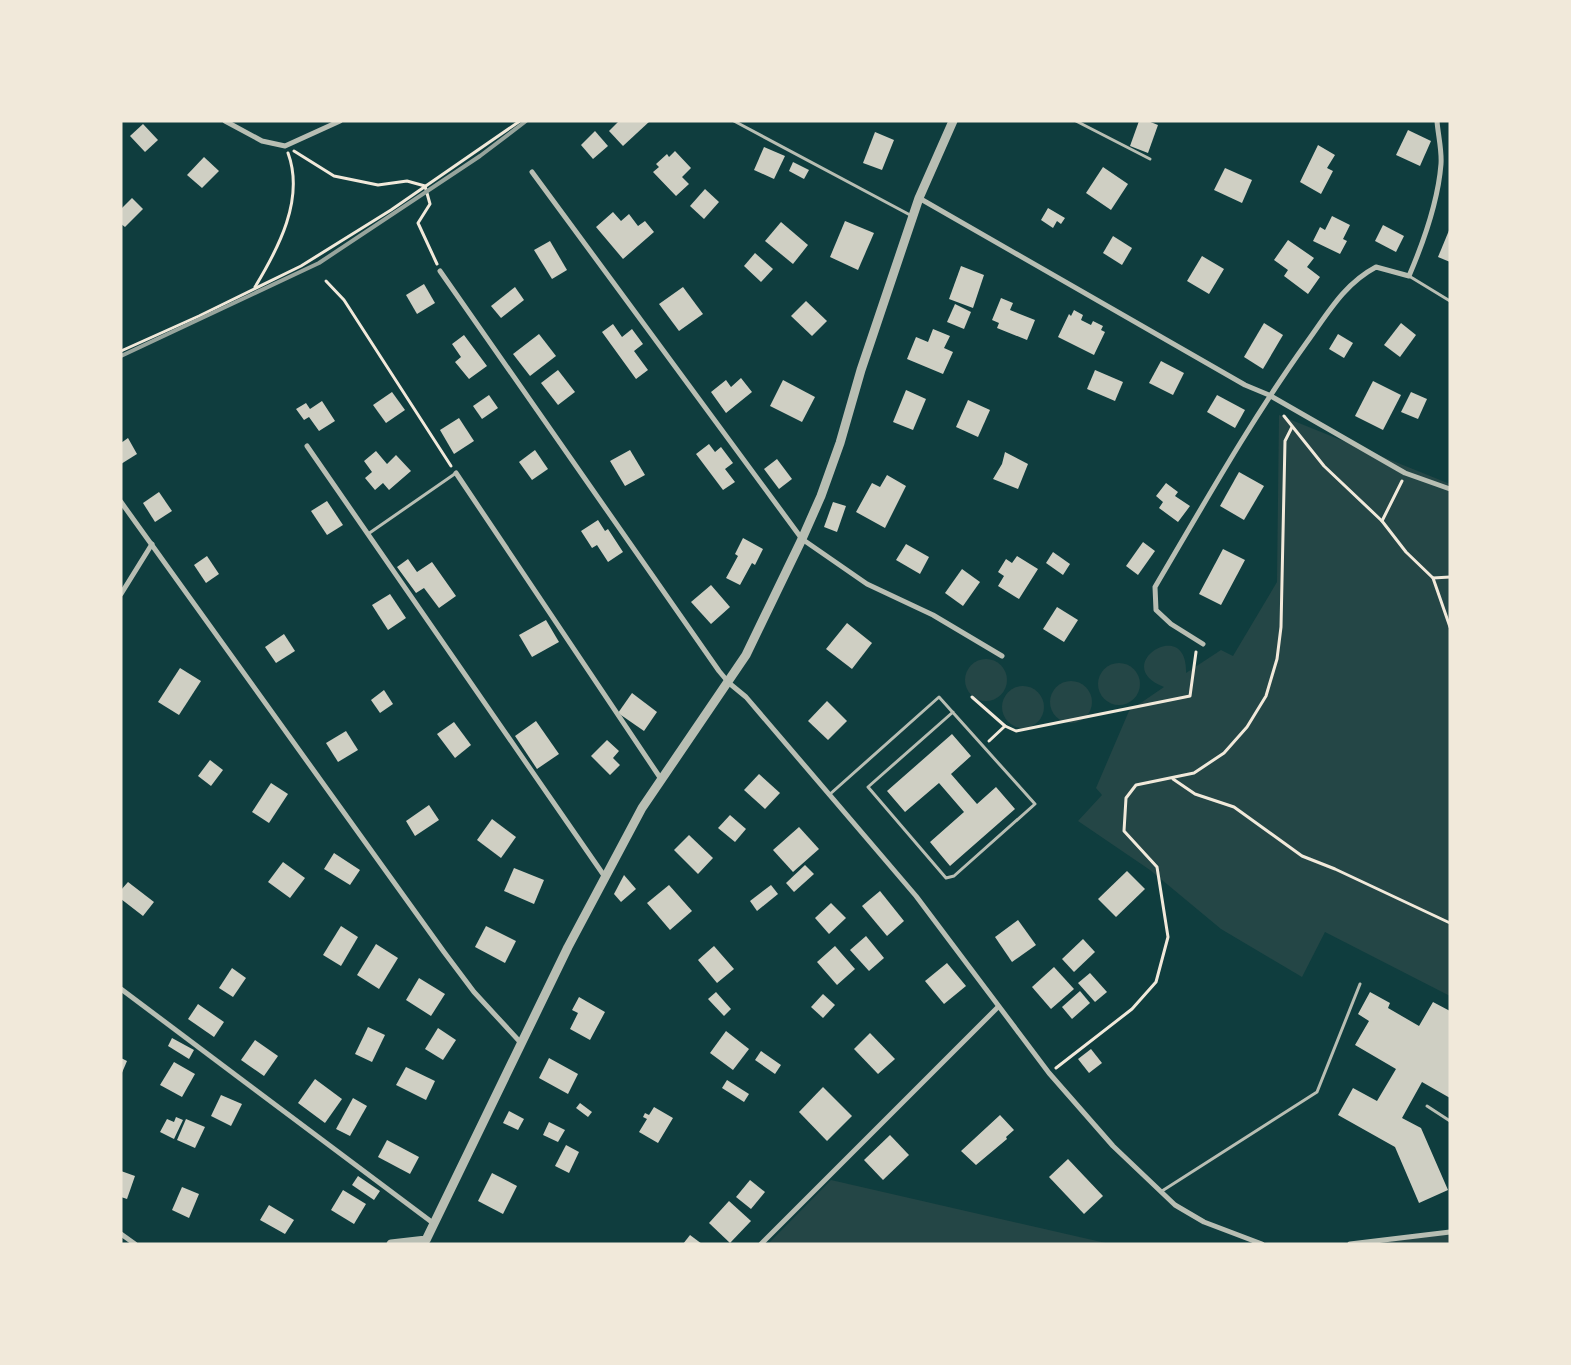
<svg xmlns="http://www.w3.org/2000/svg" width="1571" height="1365" font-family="'Roboto Condensed',sans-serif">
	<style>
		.green { fill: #244646 }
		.building { fill: #cfcfc3 }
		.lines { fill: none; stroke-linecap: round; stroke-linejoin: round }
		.path { stroke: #f1e9da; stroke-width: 3 }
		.service { stroke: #b8beb3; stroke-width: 3 }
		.minor { stroke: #b8beb3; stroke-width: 5 }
		.tertiary { stroke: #b8beb3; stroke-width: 9 }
		.rail { stroke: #97a49c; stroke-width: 4 }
	</style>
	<rect width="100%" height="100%" fill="#0f3d3e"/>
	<!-- green -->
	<g class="green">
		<path d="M1279,415L1450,484V996L1325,932L1302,977L1221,929L1150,870L1078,821L1102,795L1096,788L1129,711L1164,687C1108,666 1188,614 1186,673L1221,650L1233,656L1277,582Z"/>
		<circle cx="986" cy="680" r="21"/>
		<circle cx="1119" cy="684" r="21"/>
		<circle cx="1071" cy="702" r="21"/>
		<circle cx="1023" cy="707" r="21"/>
		<path d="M831,1180L1110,1244H768Z"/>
		<path d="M1450,1234V1244H1367Z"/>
	</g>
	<!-- building -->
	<g class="building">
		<path d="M619,121H650L623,146L609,131Z"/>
		<path d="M1139,121H1148L1158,125L1148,153L1130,146Z"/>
		<path d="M143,124L158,140L145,152L130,136Z"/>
		<path d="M1408,130L1431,141L1420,166L1396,155Z"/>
		<path d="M595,131L608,146L593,159L581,145Z"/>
		<path d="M875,132L894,140L882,170L863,163Z"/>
		<path d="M1318,145L1335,155L1327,168L1333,171L1321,194L1300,182Z"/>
		<path d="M764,147L785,156L774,179L754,170Z"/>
		<path d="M675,151L691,168L682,177L689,184L676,196L653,172L659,167L656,164L667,154L669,157Z"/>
		<path d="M204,157L219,171L202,188L187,175Z"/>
		<path d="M793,162L809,170L804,179L789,171Z"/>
		<path d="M1103,167L1128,184L1111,210L1086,193Z"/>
		<path d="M1225,168L1252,180L1242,203L1214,190Z"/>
		<path d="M705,189L719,202L704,219L690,206Z"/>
		<path d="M132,198L143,209L125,227L121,224V209Z"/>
		<path d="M1048,208L1065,218L1061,224L1057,221L1053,228L1041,220Z"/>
		<path d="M613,212L621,221L629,214L638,226L645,221L654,232L623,259L596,227Z"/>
		<path d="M1332,216L1350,225L1343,239L1347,241L1340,254L1313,241L1320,227L1325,230Z"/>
		<path d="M845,221L874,233L858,270L830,257Z"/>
		<path d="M781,222L808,245L793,264L765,241Z"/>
		<path d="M1383,225L1404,236L1396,252L1375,241Z"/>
		<path d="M1450,228V262L1438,257Z"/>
		<path d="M1113,236L1132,248L1122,265L1103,253Z"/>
		<path d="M1288,240L1314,258L1307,267L1320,277L1308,294L1284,276L1288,270L1274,260Z"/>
		<path d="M550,241L567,270L552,279L534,250Z"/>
		<path d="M755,253L773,269L761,282L744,266Z"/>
		<path d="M1202,256L1224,269L1209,294L1187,281Z"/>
		<path d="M961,266L984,275L973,308L949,299Z"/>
		<path d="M424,284L435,303L417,314L406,295Z"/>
		<path d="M515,287L524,300L501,318L491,306Z"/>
		<path d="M683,287L703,314L679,331L659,304Z"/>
		<path d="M1001,298L1013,303L1010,310L1035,320L1027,340L997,328L999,323L992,320Z"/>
		<path d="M806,301L827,321L812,336L791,316Z"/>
		<path d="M955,304L971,312L964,329L947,322Z"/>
		<path d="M1074,310L1083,315L1081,320L1091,325L1093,321L1103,326L1101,330L1105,332L1094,355L1058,337L1069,314L1071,316Z"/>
		<path d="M1264,323L1283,335L1263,369L1244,357Z"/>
		<path d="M1401,323L1416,335L1400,357L1384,345Z"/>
		<path d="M613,324L622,337L632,329L643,344L634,351L648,370L636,379L602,332Z"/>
		<path d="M933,329L950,336L944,348L953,352L943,374L907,359L916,337L928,342Z"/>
		<path d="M539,334L556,356L530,376L513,354Z"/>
		<path d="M1338,334L1353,343L1344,358L1329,349Z"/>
		<path d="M464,335L487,366L469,379L455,362L461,357L452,344Z"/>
		<path d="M1161,361L1184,373L1173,395L1149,383Z"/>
		<path d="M558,370L575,392L558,405L541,383Z"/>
		<path d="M1095,370L1123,382L1115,401L1087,389Z"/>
		<path d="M741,378L752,392L726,413L711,392L726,380L731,387Z"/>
		<path d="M783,380L815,397L802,422L770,406Z"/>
		<path d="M1373,381L1401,395L1383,430L1355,416Z"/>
		<path d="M906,390L926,399L913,430L893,422Z"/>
		<path d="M392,392L405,410L386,423L373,405Z"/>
		<path d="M1411,392L1427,399L1418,419L1401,412Z"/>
		<path d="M489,395L498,408L482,419L473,406Z"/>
		<path d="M1217,395L1245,410L1235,428L1207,412Z"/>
		<path d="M968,400L990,410L978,437L956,427Z"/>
		<path d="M322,401L335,421L319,431L309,417L304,420L296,409L306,403L310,409Z"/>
		<path d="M459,418L474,441L454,454L440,430Z"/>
		<path d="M128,438L137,454L121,464V443Z"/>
		<path d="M709,444L715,452L721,447L733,463L725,469L735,482L723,490L696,454Z"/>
		<path d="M535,450L548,469L532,480L519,462Z"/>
		<path d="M630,450L645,475L625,486L610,461Z"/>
		<path d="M376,451L387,464L396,455L411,471L389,490L383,483L375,490L365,478L372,472L364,461Z"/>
		<path d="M1005,452L1028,464L1018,489L993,479L1002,464Z"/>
		<path d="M777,459L792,479L779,489L764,469Z"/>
		<path d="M1239,472L1264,486L1244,520L1220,506Z"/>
		<path d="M887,475L906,486L885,528L856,512L872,483L880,487Z"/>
		<path d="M1166,483L1178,492L1175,496L1190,506L1178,522L1159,508L1163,502L1156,496Z"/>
		<path d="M159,492L172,511L155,522L143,503Z"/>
		<path d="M327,501L343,525L327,535L311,511Z"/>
		<path d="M833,502L846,506L837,532L824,527Z"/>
		<path d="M598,520L605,531L608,529L623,552L608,562L597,545L592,548L581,531Z"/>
		<path d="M743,538L763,549L755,565L752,563L740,585L726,578L738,556L735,554Z"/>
		<path d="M1143,542L1155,551L1138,575L1126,566Z"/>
		<path d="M906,544L929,557L920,574L896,560Z"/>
		<path d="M1223,549L1245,560L1221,605L1199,594Z"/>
		<path d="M1053,552L1070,564L1063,575L1046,563Z"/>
		<path d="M207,556L219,574L206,583L194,565Z"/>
		<path d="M1017,556L1038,569L1019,599L998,586L1004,576L998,572L1006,559L1012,563Z"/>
		<path d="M408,559L417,572L432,562L456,596L439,608L424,588L416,593L397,567Z"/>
		<path d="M962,569L980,582L963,606L945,593Z"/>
		<path d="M711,585L730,607L711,624L691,602Z"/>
		<path d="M390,594L406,618L388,630L372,605Z"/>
		<path d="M1057,607L1078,620L1064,642L1043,629Z"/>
		<path d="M546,620L559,642L532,657L519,635Z"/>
		<path d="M847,623L872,643L852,669L826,649Z"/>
		<path d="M284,634L295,651L276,663L265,647Z"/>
		<path d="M180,668L201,681L179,715L158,702Z"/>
		<path d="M384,690L393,704L380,713L371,700Z"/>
		<path d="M632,693L657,712L644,731L618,713Z"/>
		<path d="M827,701L847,721L828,740L808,721Z"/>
		<path d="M536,721L559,754L537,769L515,736Z"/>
		<path d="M454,722L471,745L455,758L437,734Z"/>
		<path d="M346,731L358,750L338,762L326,743Z"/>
		<path d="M952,734L971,756L951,774L977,804L996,787L1015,809L950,866L930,842L964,812L939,783L905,812L887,791Z"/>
		<path d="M607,740L619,751L613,758L620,765L610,775L591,756Z"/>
		<path d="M210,760L223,770L211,786L198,776Z"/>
		<path d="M759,774L780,793L765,809L744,790Z"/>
		<path d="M271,783L288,794L269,823L252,812Z"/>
		<path d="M429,805L439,820L415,836L406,821Z"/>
		<path d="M730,815L746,829L735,842L718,828Z"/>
		<path d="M492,819L516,837L501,858L477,840Z"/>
		<path d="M799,827L819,849L793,872L773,850Z"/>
		<path d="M689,835L713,858L698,874L674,850Z"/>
		<path d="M334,853L360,870L350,885L324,869Z"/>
		<path d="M283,862L305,878L290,898L268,882Z"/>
		<path d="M805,865L814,874L794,892L786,883Z"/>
		<path d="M514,868L544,880L534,904L504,891Z"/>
		<path d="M1127,871L1145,889L1116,917L1098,899Z"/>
		<path d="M624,875L636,889L621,902L614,894Z"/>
		<path d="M128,882L154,902L143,916L121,899V890Z"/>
		<path d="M669,885L692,911L670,930L647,903Z"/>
		<path d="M771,885L778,894L757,911L750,901Z"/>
		<path d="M880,891L904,921L887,936L862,906Z"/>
		<path d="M831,903L846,918L829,934L815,918Z"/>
		<path d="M1018,920L1036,945L1012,962L995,937Z"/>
		<path d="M341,926L358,937L341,966L323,955Z"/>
		<path d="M486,926L516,941L505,963L475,947Z"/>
		<path d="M866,936L884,958L869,971L850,950Z"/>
		<path d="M1083,939L1095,952L1074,972L1062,959Z"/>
		<path d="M376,944L398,958L379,989L357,975Z"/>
		<path d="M714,946L734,969L717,983L698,960Z"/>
		<path d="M835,946L855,969L837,985L817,962Z"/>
		<path d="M947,963L966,986L944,1004L925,981Z"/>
		<path d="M1054,967L1074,989L1051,1009L1032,987Z"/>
		<path d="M232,968L246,978L233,997L219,988Z"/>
		<path d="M1090,973L1107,992L1095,1002L1078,983Z"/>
		<path d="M419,978L445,994L431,1016L406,1000Z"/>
		<path d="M1080,991L1090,1003L1072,1019L1062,1007Z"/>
		<path d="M716,992L731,1009L724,1016L708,999Z"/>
		<path d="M1370,992L1390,1003L1388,1008L1419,1026L1433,1002L1450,1011V1098L1422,1082L1402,1118L1421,1128L1448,1190L1419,1203L1395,1147L1338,1115L1353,1088L1377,1101L1396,1069L1355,1045L1369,1021L1358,1014Z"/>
		<path d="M823,994L835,1005L823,1018L811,1007Z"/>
		<path d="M579,997L605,1012L590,1040L570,1029L578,1013L572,1010Z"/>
		<path d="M198,1004L224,1022L214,1037L188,1019Z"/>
		<path d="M368,1027L385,1035L372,1062L355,1054Z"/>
		<path d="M438,1028L456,1040L443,1060L425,1049Z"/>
		<path d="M726,1031L749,1049L733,1070L710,1053Z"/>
		<path d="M870,1033L895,1059L878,1074L854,1049Z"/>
		<path d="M172,1038L194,1050L189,1059L168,1046Z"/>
		<path d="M255,1040L278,1056L264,1076L241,1060Z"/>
		<path d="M1091,1049L1102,1063L1089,1073L1078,1059Z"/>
		<path d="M761,1051L781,1065L775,1074L755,1060Z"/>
		<path d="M121,1058L127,1061L121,1075Z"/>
		<path d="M549,1058L578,1074L568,1094L539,1078Z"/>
		<path d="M174,1062L195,1074L182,1097L160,1085Z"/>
		<path d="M406,1067L435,1081L426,1100L396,1085Z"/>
		<path d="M315,1079L342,1099L325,1123L298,1103Z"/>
		<path d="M727,1080L749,1094L744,1102L722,1088Z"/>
		<path d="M823,1087L852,1116L827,1141L799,1112Z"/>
		<path d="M221,1095L242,1104L231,1126L211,1116Z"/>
		<path d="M353,1098L367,1106L350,1136L336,1129Z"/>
		<path d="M580,1103L592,1112L588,1117L576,1108Z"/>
		<path d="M654,1107L673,1118L658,1143L639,1132L647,1119L643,1117L645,1113L649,1115Z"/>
		<path d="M509,1111L524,1119L518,1130L503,1123Z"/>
		<path d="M1000,1115L1014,1130L1006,1137L1007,1139L976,1165L961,1151Z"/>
		<path d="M176,1117L183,1120L174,1139L160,1132L167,1119L174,1122Z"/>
		<path d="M186,1119L205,1127L195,1148L177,1140Z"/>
		<path d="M549,1122L565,1130L558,1142L543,1135Z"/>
		<path d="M890,1135L909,1155L883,1180L864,1160Z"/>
		<path d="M387,1140L419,1157L410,1174L378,1157Z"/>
		<path d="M566,1145L579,1152L569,1173L555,1166Z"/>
		<path d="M1068,1159L1103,1196L1084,1214L1049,1177Z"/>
		<path d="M121,1171L135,1176L127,1199L121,1197Z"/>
		<path d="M492,1173L517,1186L503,1214L478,1201Z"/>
		<path d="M358,1176L380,1191L374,1200L352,1185Z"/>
		<path d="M750,1180L765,1192L751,1209L736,1197Z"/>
		<path d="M182,1187L199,1194L189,1218L172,1210Z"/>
		<path d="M343,1190L366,1204L354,1224L331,1210Z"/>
		<path d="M729,1201L751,1221L730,1243L709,1223Z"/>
		<path d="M269,1205L294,1220L285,1234L260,1220Z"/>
		<path d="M690,1235L702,1244H683Z"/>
	</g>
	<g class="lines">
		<!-- path -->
		<g class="path">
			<path d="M294,151L334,176L378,185L407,181L425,186L430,204L418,223L437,264"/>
			<path d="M326,281L344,300L451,466"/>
			<path d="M255,287C278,249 305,199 288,153"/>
			<path d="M121,351L199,316L301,266L391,210L520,121"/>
			<path d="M1284,416L1324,466L1382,521L1406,552L1433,578L1450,627"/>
			<path d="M1382,521L1402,481"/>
			<path d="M1433,578L1450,577"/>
			<path d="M972,697L1005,726L1016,731L1190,696L1196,652"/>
			<path d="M989,741L1005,726"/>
			<path d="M1173,779L1195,794L1234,807L1302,856L1335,869L1450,923"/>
			<path d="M1056,1068L1132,1009L1156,982L1168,937L1157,867L1124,831L1126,798L1136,785L1194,773L1224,753L1247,727L1266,696L1277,659L1281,627L1285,441L1292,427"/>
		</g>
		<!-- service -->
		<g class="service">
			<path d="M734,121L912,216"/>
			<path d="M1076,121L1150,159"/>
			<path d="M1409,276L1450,301"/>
			<path d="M368,534L456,473"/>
			<path d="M829,795L939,697L1035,804L954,876L946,878L868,787L953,712"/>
			<path d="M1427,1106L1450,1121"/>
			<path d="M1162,1191L1317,1092L1360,984"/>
		</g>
		<!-- minor -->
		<g class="minor">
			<path d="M225,121L262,141L285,146L340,121"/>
			<path d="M532,172L802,539L867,584L933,615L1002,656"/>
			<path d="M919,198L1245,385L1269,395L1405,473L1450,489"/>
			<path d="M440,271L719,671L729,683L746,697L916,896L1049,1073L1113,1146L1175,1205L1204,1222L1262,1244"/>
			<path d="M307,446L605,877"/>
			<path d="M456,473L661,779"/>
			<path d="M121,502L444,952L474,992L521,1043"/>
			<path d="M121,594L152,544"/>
			<path d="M1203,644L1171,624L1156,610L1155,587C1204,504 1251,420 1307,342C1328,313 1344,284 1376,267L1409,276C1424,241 1438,202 1441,164C1442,150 1438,135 1437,121"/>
			<path d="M121,989L433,1223"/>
			<path d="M121,1234L135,1244"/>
			<path d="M761,1244L998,1007"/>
			<path d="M1350,1244L1450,1232"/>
		</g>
		<!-- tertiary -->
		<path class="tertiary" d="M391,1244L426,1240L568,947L642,808L746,655L802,539L821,496L840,443L861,370L919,198L953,121"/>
		<!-- rail -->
		<path class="rail" d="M121,356L319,263L480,156L526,121"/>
	</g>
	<!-- border -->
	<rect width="1571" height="1365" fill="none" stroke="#f1e9da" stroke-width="245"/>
</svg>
